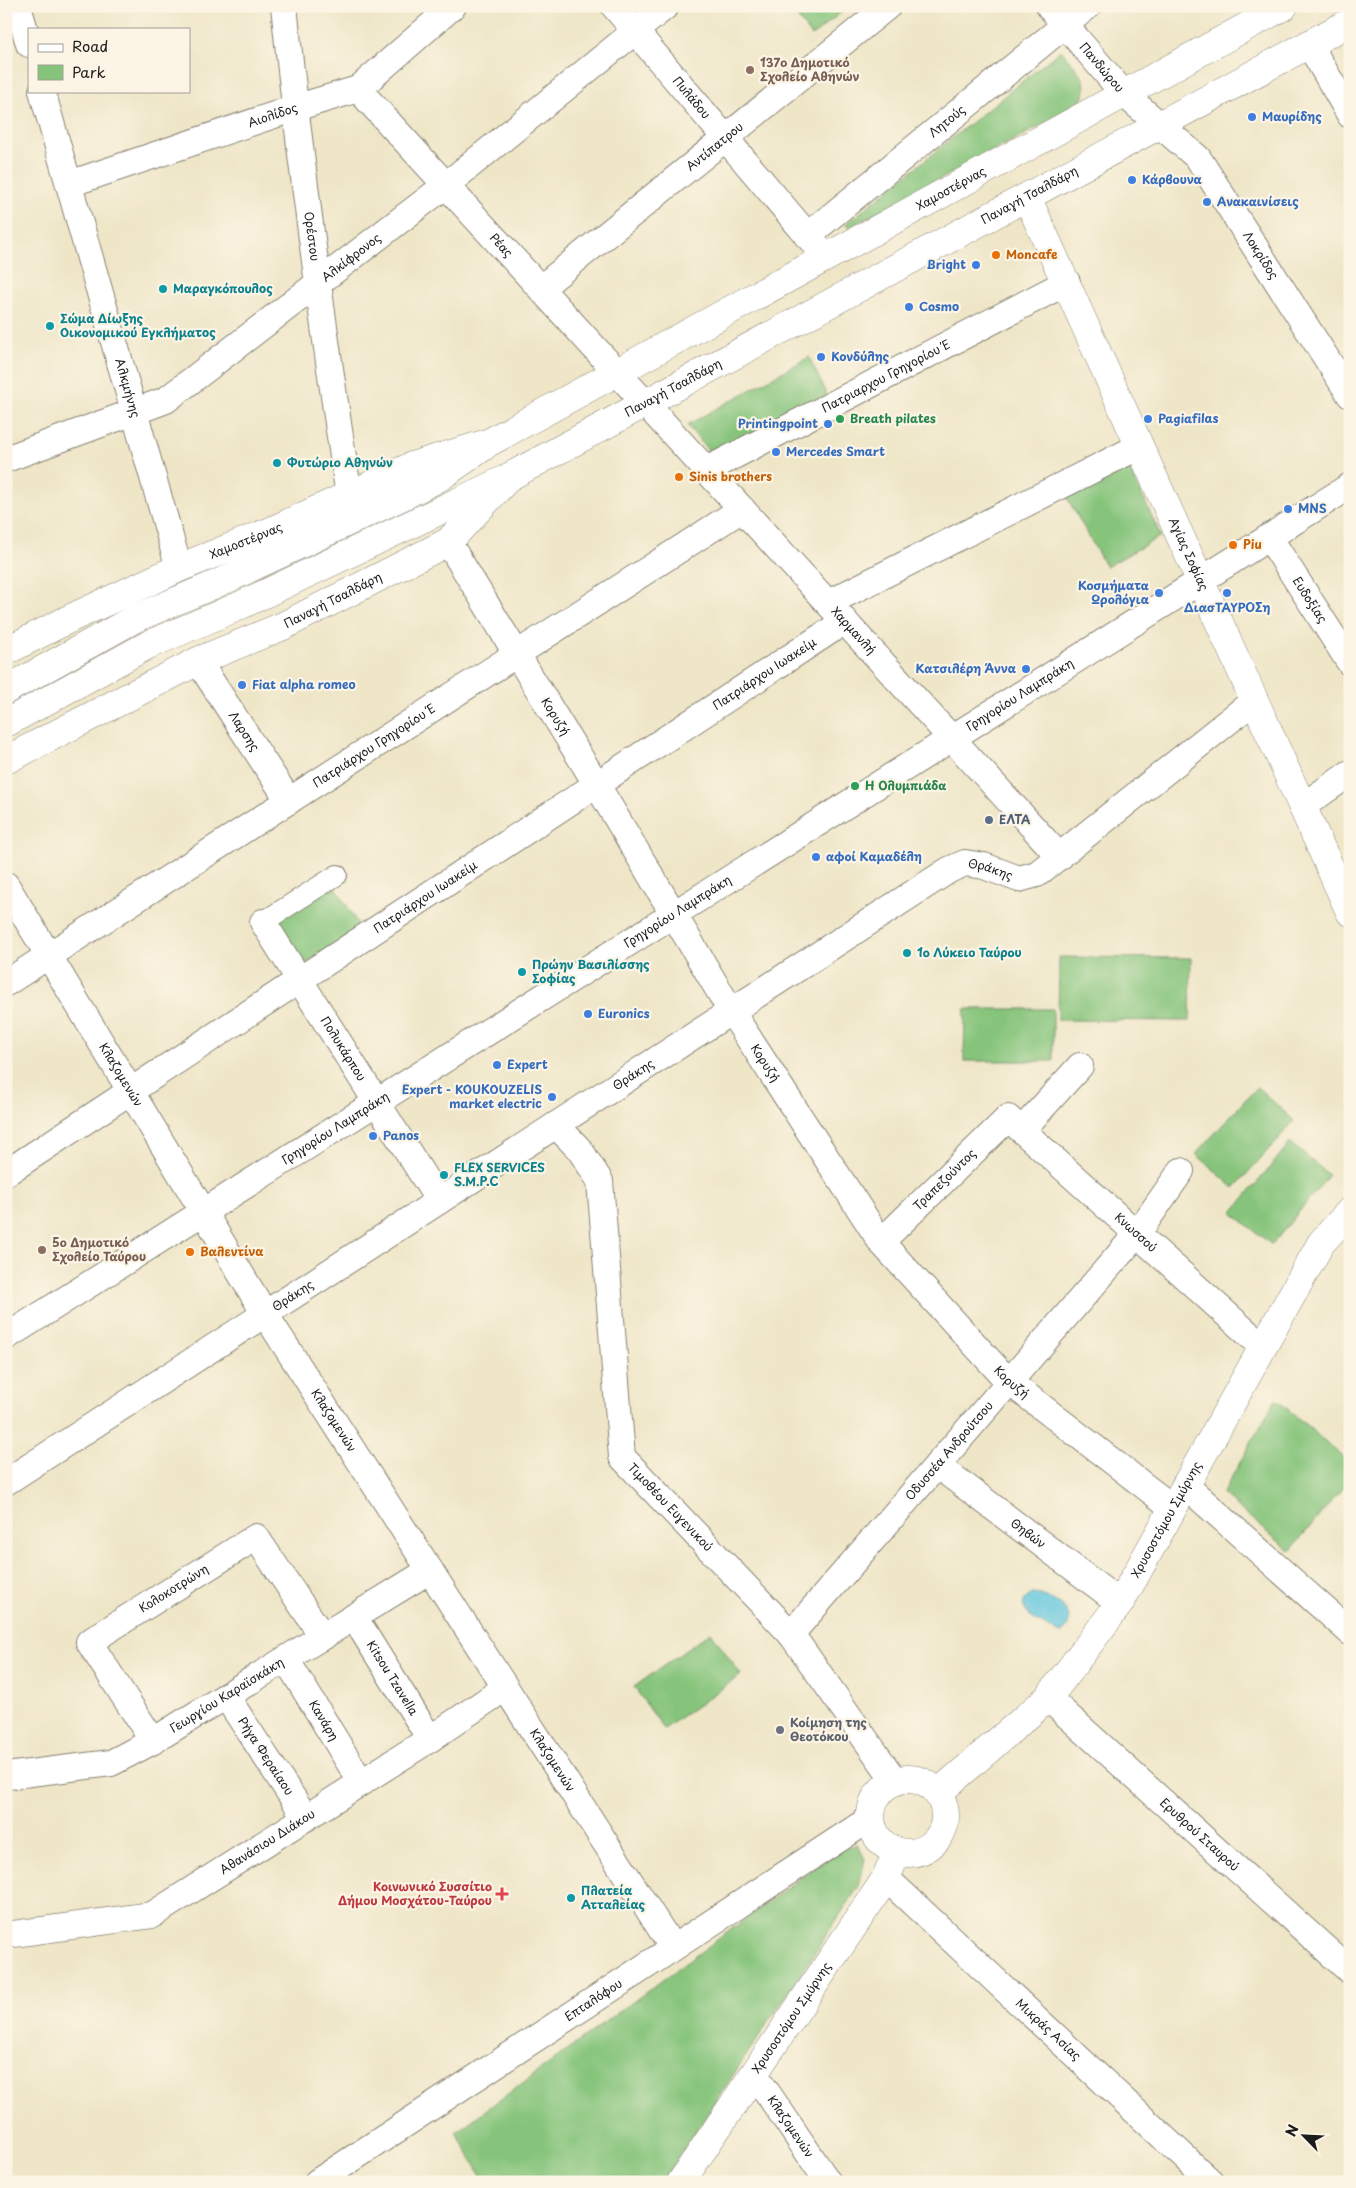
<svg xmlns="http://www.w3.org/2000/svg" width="1356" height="2188" font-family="'Playpen Sans',sans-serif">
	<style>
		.green { fill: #86c47b; stroke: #51704c }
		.water { fill: #60c6de; stroke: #3e717d }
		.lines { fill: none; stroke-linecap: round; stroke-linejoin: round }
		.pedestrian-casing { stroke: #868172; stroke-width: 22 }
		.minor-casing { stroke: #868172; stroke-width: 28 }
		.tertiary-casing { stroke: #868172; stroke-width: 29 }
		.secondary-casing { stroke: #868172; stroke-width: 29 }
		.primary-casing { stroke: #868172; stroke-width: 29 }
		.pedestrian { stroke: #fff; stroke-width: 20 }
		.minor { stroke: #fff; stroke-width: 26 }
		.tertiary { stroke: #fff; stroke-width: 28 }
		.secondary { stroke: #fff; stroke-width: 28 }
		.primary { stroke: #fff; stroke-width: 28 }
		.education-dot { fill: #8d6e63; stroke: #fcf5e5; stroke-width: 2 }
		.shop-dot { fill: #3f7fe0; stroke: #fcf5e5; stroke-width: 2 }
		.food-dot { fill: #e8710a; stroke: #fcf5e5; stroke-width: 2 }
		.culture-dot { fill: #0f9aa8; stroke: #fcf5e5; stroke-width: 2 }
		.leisure-dot { fill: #2e9e5b; stroke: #fcf5e5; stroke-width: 2 }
		.service-dot { fill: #5c6f8a; stroke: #fcf5e5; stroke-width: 2 }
		.worship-dot { fill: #6b7280; stroke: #fcf5e5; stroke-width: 2 }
		.health-dot { fill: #e0444e; stroke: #fcf5e5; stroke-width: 2 }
		.labels { text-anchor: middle; stroke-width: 4.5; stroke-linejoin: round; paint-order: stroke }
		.education-label { font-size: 12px; font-weight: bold; fill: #785e54; stroke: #fcf5e5; text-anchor: start }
		.street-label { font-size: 12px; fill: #1c1c1c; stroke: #fcf5e5 }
		.shop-label { font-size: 12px; font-weight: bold; fill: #366cbe; stroke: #fcf5e5; text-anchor: start }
		.food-label { font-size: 12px; font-weight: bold; fill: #c56008; stroke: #fcf5e5; text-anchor: start }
		.culture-label { font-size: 12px; font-weight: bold; fill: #0d838f; stroke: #fcf5e5; text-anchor: start }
		.leisure-label { font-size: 12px; font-weight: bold; fill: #27864d; stroke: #fcf5e5; text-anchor: start }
		.service-label { font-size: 12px; font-weight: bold; fill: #4e5e75; stroke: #fcf5e5; text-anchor: start }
		.worship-label { font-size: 12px; font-weight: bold; fill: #5b616d; stroke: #fcf5e5; text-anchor: start }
		.health-label { font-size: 12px; font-weight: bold; fill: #be3a42; stroke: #fcf5e5; text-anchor: end }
	</style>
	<rect width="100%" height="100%" fill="#fcf5e5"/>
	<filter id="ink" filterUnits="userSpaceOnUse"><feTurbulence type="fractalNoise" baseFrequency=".02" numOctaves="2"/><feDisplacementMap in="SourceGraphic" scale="10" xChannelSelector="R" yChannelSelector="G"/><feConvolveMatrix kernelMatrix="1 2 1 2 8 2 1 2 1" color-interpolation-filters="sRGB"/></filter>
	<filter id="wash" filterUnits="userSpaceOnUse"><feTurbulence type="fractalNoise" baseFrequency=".0096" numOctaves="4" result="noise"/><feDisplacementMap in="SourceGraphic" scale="20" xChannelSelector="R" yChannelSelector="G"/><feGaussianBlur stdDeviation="1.12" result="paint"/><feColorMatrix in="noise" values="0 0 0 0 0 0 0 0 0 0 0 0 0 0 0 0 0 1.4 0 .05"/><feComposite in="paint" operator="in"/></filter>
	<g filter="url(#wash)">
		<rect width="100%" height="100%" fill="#efe6c8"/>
		<!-- green -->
		<g class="green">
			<path d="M788,6H849L812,36Z"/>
			<path d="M1061,50C1076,70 1099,86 1074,108L848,228L846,224Z"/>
			<path d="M809,357L827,395L712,455L687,425Z"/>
			<path d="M1123,467L1131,472L1161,536L1106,567L1065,494Z"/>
			<path d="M333,883L361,929L300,967L272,922Z"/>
			<path d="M1059,957L1191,958L1190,1021L1058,1020Z"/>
			<path d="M965,1009H1053V1061H964Z"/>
			<path d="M1257,1087L1294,1121L1234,1188L1196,1154Z"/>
			<path d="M1290,1143L1329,1175L1272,1245L1232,1213Z"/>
			<path d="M1276,1399L1350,1463V1479L1290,1551L1222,1494Z"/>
			<path d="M711,1632L741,1675L664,1729L634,1687Z"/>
			<path d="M857,1844L865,1859L859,1886L662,2182H485L456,2132L839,1850Z"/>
		</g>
		<!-- water -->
		<path class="water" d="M1033,1594C1044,1594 1069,1606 1069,1618C1070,1625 1066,1628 1062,1633C1049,1630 1004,1607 1033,1594Z"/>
	</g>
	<g filter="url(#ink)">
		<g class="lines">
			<defs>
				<path id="pedestrian" d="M263,922L337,875"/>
				<g id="minor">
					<path d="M18,6L29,44"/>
					<path id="s1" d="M284,6C301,170 324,333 349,496"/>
					<path id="s2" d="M614,6L818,248"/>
					<path id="s3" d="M1049,6L1124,94L1198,158L1350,395"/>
					<path d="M1309,44L1350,115"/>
					<path id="s4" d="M358,89L1060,857"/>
					<path id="s5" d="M42,91L179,568"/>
					<path id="s6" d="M69,184L295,108L358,89L453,6"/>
					<path id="s7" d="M807,236L1088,6"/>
					<path id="s8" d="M541,288L888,6"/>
					<path id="s9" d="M6,459L166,400L446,185L666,6"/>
					<path id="s10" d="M707,470L1067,282"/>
					<path id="s11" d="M1269,537L1350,663"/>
					<path id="s12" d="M448,542L597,785L731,1011L881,1242L1008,1381L1173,1508"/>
					<path d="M828,603L1140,446"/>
					<path id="s13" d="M198,661L289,801"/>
					<path d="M1303,806L1350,773"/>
					<path id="s14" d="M6,885L265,1314L673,1948"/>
					<path id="s15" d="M263,922L439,1201"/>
					<path id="s16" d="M6,983L742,509"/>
					<path id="s17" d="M556,1125L580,1150L600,1181L622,1457L791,1634L895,1781"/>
					<path d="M1022,1130L1080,1066"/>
					<path id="s18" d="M6,1173L845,621"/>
					<path id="s19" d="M881,1242L1008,1118L1263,1347"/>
					<path id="s20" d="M6,1337L1350,486"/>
					<path id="s21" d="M937,1465L1120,1603"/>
					<path id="s22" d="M6,1482L949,870L965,863L984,866L1019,879L1037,874L1255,700"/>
					<path d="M1185,1485L1350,1632"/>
					<path id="s23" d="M354,1617L430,1739"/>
					<path id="s24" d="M791,1634L1137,1234L1181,1171"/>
					<path id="s25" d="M286,1659L361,1782"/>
					<path id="s26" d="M226,1696L306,1818"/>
					<path id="s27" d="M1048,1698L1350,1971"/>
					<path id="s28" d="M153,1741L89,1642L256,1537L323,1637"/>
					<path id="s29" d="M6,1776L111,1763L153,1741L430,1570"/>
					<path id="s30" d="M886,1878L1211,2182"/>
					<path id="s31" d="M6,1935L152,1915L430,1739L505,1688"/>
					<path id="s32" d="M754,2073L828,2182"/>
					<path id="s33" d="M317,2182L871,1818"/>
				</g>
				<g id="tertiary">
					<path id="s34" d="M1027,197L1350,912"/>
					<circle cx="908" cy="1816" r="37"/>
					<path id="s35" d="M938,1793L1048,1698L1120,1603L1321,1243L1350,1211"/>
					<path id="s36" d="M681,2182L886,1878L897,1852"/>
				</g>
				<g id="secondary">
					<path d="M6,690L134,619L225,580L409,493L440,477L483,447"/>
					<path d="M6,723L148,645L237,607L508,478"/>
				</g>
				<g id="primary">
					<path id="s37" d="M6,651L69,619L179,568L271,531L412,466L488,443L1284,6"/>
					<path id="s38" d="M6,760L198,661L283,626L448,542L509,477L1350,22"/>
				</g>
			</defs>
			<!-- pedestrian casing -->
			<use href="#pedestrian" class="pedestrian-casing"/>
			<!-- minor casing -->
			<use href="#minor" class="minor-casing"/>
			<!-- tertiary casing -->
			<use href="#tertiary" class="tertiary-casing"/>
			<!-- secondary casing -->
			<use href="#secondary" class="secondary-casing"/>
			<!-- primary casing -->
			<use href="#primary" class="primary-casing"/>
			<!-- pedestrian -->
			<use href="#pedestrian" class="pedestrian"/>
			<!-- minor -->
			<use href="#minor" class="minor"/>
			<!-- tertiary -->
			<use href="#tertiary" class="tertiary"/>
			<!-- secondary -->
			<use href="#secondary" class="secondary"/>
			<!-- primary -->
			<use href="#primary" class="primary"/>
		</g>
	</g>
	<!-- markers -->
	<g class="education-dot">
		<circle cx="750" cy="70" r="5"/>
		<circle cx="42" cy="1250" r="5"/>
	</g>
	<g class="shop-dot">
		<circle cx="1252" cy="117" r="5"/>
		<circle cx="1132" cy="180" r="5"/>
		<circle cx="1207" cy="202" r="5"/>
		<circle cx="976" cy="265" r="5"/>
		<circle cx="909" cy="307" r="5"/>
		<circle cx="821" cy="357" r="5"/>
		<circle cx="1148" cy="419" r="5"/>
		<circle cx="828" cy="424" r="5"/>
		<circle cx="776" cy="452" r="5"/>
		<circle cx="1288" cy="509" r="5"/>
		<circle cx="1159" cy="593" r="5"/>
		<circle cx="1227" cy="593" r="5"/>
		<circle cx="1026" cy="669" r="5"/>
		<circle cx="242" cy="685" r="5"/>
		<circle cx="816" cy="857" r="5"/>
		<circle cx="588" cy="1014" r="5"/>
		<circle cx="497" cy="1065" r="5"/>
		<circle cx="552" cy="1097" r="5"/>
		<circle cx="373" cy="1136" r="5"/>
	</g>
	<g class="food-dot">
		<circle cx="996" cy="255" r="5"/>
		<circle cx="679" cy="477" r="5"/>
		<circle cx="1233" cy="545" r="5"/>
		<circle cx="190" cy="1252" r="5"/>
	</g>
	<g class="culture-dot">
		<circle cx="163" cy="289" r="5"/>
		<circle cx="50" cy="326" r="5"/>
		<circle cx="277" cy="463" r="5"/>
		<circle cx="907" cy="953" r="5"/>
		<circle cx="522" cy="972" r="5"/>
		<circle cx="444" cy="1175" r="5"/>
		<circle cx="571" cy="1898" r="5"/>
	</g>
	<g class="leisure-dot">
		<circle cx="840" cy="419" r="5"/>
		<circle cx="855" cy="786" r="5"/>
	</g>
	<circle class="service-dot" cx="989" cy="820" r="5"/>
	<circle class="worship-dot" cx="780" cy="1730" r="5"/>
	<path class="health-dot" d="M499.5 1886.5h5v5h5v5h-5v5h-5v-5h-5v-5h5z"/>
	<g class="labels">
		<!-- education labels -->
		<g class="education-label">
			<text x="760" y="67">137ο Δημοτικό<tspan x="760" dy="14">Σχολείο Αθηνών</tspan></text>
			<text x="52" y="1247">5ο Δημοτικό<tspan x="52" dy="14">Σχολείο Ταύρου</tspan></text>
		</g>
		<!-- street labels -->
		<g class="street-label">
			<text dy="4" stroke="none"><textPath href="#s3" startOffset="81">Πανδώρου</textPath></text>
			<text dy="4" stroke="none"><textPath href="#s2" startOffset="120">Πυλάδου</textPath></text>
			<text dy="4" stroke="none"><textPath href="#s6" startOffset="215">Αιολίδος</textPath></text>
			<text dy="4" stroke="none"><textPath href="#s7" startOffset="181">Λητούς</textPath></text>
			<text dy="4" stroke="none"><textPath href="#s8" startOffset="224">Αντίπατρου</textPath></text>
			<text dy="4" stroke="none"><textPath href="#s37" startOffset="1054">Χαμοστέρνας</textPath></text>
			<text dy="4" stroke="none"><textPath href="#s38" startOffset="1174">Παναγή Τσαλδάρη</textPath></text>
			<text dy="4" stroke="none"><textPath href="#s1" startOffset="232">Ορέστου</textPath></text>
			<text dy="4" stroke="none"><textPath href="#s4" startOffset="212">Ρέας</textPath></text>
			<text dy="4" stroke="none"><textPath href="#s3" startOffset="329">Λοκρίδος</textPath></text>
			<text dy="4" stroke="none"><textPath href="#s9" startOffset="404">Αλκίφρονος</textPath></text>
			<text dy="4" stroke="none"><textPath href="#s10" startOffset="202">Πατριαρχου Γρηγορίου Ε΄</textPath></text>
			<text dy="4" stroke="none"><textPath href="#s5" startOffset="309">Αλκμήνης</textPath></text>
			<text dy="4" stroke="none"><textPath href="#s38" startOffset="769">Παναγή Τσαλδάρη</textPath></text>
			<text dy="4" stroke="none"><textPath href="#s37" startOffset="264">Χαμοστέρνας</textPath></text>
			<text dy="4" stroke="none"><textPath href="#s34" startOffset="392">Αγίας Σοφίας</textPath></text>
			<text dy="4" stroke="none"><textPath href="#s11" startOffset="75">Ευδοξίας</textPath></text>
			<text dy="4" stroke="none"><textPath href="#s38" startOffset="364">Παναγή Τσαλδάρη</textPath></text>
			<text dy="4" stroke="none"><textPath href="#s4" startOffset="734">Χαρμανλή</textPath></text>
			<text dy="4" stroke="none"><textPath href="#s18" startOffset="908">Πατριάρχου Ιωακείμ</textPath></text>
			<text dy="4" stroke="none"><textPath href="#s20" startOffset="1200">Γρηγορίου Λαμπράκη</textPath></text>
			<text dy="4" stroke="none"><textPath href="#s12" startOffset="205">Κορυζή</textPath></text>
			<text dy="4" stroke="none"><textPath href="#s13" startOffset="84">Λαρσης</textPath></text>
			<text dy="4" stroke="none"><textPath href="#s16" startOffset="438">Πατριάρχου Γρηγορίου Ε΄</textPath></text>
			<text dy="4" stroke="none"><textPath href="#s22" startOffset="1168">Θράκης</textPath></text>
			<text dy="4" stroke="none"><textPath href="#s18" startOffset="502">Πατριάρχου Ιωακείμ</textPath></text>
			<text dy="4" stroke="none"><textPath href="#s20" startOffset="795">Γρηγορίου Λαμπράκη</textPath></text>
			<text dy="4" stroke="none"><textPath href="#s15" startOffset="150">Πολυκάρπου</textPath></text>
			<text dy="4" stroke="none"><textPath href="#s12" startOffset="610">Κορυζή</textPath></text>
			<text dy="4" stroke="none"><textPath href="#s14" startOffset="222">Κλαζομενών</textPath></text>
			<text dy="4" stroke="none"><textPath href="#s22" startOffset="748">Θράκης</textPath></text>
			<text dy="4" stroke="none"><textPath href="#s20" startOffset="390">Γρηγορίου Λαμπράκη</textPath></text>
			<text dy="4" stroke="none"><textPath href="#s19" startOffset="89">Τραπεζούντος</textPath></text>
			<text dy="4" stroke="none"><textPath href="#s19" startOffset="349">Κνωσσού</textPath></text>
			<text dy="4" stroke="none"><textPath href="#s22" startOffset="342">Θράκης</textPath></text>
			<text dy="4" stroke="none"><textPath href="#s12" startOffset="1015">Κορυζή</textPath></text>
			<text dy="4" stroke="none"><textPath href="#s14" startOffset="628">Κλαζομενών</textPath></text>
			<text dy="4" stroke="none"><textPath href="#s24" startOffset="242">Οδυσσέα Ανδρούτσου</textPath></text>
			<text dy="4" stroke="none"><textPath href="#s17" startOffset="418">Τιμοθέου Ευγενικού</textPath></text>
			<text dy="4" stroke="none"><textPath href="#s35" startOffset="360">Χρυσοστόμου Σμύρνης</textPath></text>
			<text dy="4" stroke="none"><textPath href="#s21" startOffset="114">Θηβών</textPath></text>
			<text dy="4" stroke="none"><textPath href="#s28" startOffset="218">Κολοκοτρώνη</textPath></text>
			<text dy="4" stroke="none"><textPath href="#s23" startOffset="72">Kitsou Tzavella</textPath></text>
			<text dy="4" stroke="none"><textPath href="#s29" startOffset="240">Γεωργίου Καραϊσκάκη</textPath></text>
			<text dy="4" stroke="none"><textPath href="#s25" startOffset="72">Κανάρη</textPath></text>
			<text dy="4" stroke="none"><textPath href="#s26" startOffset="72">Ρήγα Φεραίαου</textPath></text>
			<text dy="4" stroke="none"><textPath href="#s14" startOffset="1032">Κλαζομενών</textPath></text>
			<text dy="4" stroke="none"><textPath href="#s27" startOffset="204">Ερυθρού Σταυρού</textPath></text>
			<text dy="4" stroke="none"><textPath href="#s31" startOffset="284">Αθανάσιου Διάκου</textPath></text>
			<text dy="4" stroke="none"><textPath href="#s33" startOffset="331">Επταλόφου</textPath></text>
			<text dy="4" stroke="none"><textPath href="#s36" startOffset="198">Χρυσοστόμου Σμύρνης</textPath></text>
			<text dy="4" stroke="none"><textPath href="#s30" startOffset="222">Μικράς Ασίας</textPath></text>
			<text dy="4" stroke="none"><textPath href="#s32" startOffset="65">Κλαζομενών</textPath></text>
		</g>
		<!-- shop labels -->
		<g class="shop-label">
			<text x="1262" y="121">Μαυρίδης</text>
			<text x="1142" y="184">Κάρβουνα</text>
			<text x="1217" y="206">Ανακαινίσεις</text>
			<text x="966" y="269" text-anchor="end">Bright</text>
			<text x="919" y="311">Cosmo</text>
			<text x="831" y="361">Κονδύλης</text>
			<text x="1158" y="423">Pagiafilas</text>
			<text x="818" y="428" text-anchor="end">Printingpoint</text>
			<text x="786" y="456">Mercedes Smart</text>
			<text x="1298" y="513">MNS</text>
			<text x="1149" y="590" text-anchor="end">Κοσμήματα<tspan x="1149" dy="14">Ωρολόγια</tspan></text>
			<text x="1227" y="612" text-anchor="middle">ΔιασΤΑΥΡΟΣη</text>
			<text x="1016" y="673" text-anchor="end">Κατσιλέρη Άννα</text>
			<text x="252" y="689">Fiat alpha romeo</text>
			<text x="826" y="861">αφοί Καμαδέλη</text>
			<text x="598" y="1018">Euronics</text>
			<text x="507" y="1069">Expert</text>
			<text x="542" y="1094" text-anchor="end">Expert - KOUKOUZELIS<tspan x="542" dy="14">market electric</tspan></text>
			<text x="383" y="1140">Panos</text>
		</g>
		<!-- food labels -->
		<g class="food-label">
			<text x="1006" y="259">Moncafe</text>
			<text x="689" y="481">Sinis brothers</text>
			<text x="1243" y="549">Piu</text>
			<text x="200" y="1256">Βαλεντίνα</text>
		</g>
		<!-- culture labels -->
		<g class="culture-label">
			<text x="173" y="293">Μαραγκόπουλος</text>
			<text x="60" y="323">Σώμα Δίωξης<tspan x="60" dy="14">Οικονομικού Εγκλήματος</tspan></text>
			<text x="287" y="467">Φυτώριο Αθηνών</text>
			<text x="917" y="957">1ο Λύκειο Ταύρου</text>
			<text x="532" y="969">Πρώην Βασιλίσσης<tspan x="532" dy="14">Σοφίας</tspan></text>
			<text x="454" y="1172">FLEX SERVICES<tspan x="454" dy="14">S.M.P.C</tspan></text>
			<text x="581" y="1895">Πλατεία<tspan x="581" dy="14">Ατταλείας</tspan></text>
		</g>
		<!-- leisure labels -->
		<g class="leisure-label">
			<text x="850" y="423">Breath pilates</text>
			<text x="865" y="790">Η Ολυμπιάδα</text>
		</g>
		<!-- service labels -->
		<g class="service-label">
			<text x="999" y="824">ΕΛΤΑ</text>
		</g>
		<!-- worship labels -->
		<g class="worship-label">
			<text x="790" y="1727">Κοίμηση της<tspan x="790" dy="14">Θεοτόκου</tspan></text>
		</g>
		<!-- health labels -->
		<g class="health-label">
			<text x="492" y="1891">Κοινωνικό Συσσίτιο<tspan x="492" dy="14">Δήμου Μοσχάτου-Ταύρου</tspan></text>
		</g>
	</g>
	<!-- margin -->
	<rect width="1356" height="2188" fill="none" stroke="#fcf5e5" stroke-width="25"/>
	<!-- legend -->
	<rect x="28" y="28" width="162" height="65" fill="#fcf5e5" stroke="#a29e95"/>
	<rect x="38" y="44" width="25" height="8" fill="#ffffff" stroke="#a29e95"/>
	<text x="72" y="52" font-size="15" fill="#1c1c1c">Road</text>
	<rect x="38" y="65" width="25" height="15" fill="#86c47b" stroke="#a29e95"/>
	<text x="72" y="78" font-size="15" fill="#1c1c1c">Park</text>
	<!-- north arrow -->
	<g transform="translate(1304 2136) rotate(294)" stroke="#fcf5e5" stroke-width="4" paint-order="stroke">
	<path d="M0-4L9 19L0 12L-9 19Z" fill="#1c1c1c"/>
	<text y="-8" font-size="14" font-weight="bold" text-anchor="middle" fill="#1c1c1c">N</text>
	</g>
</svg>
